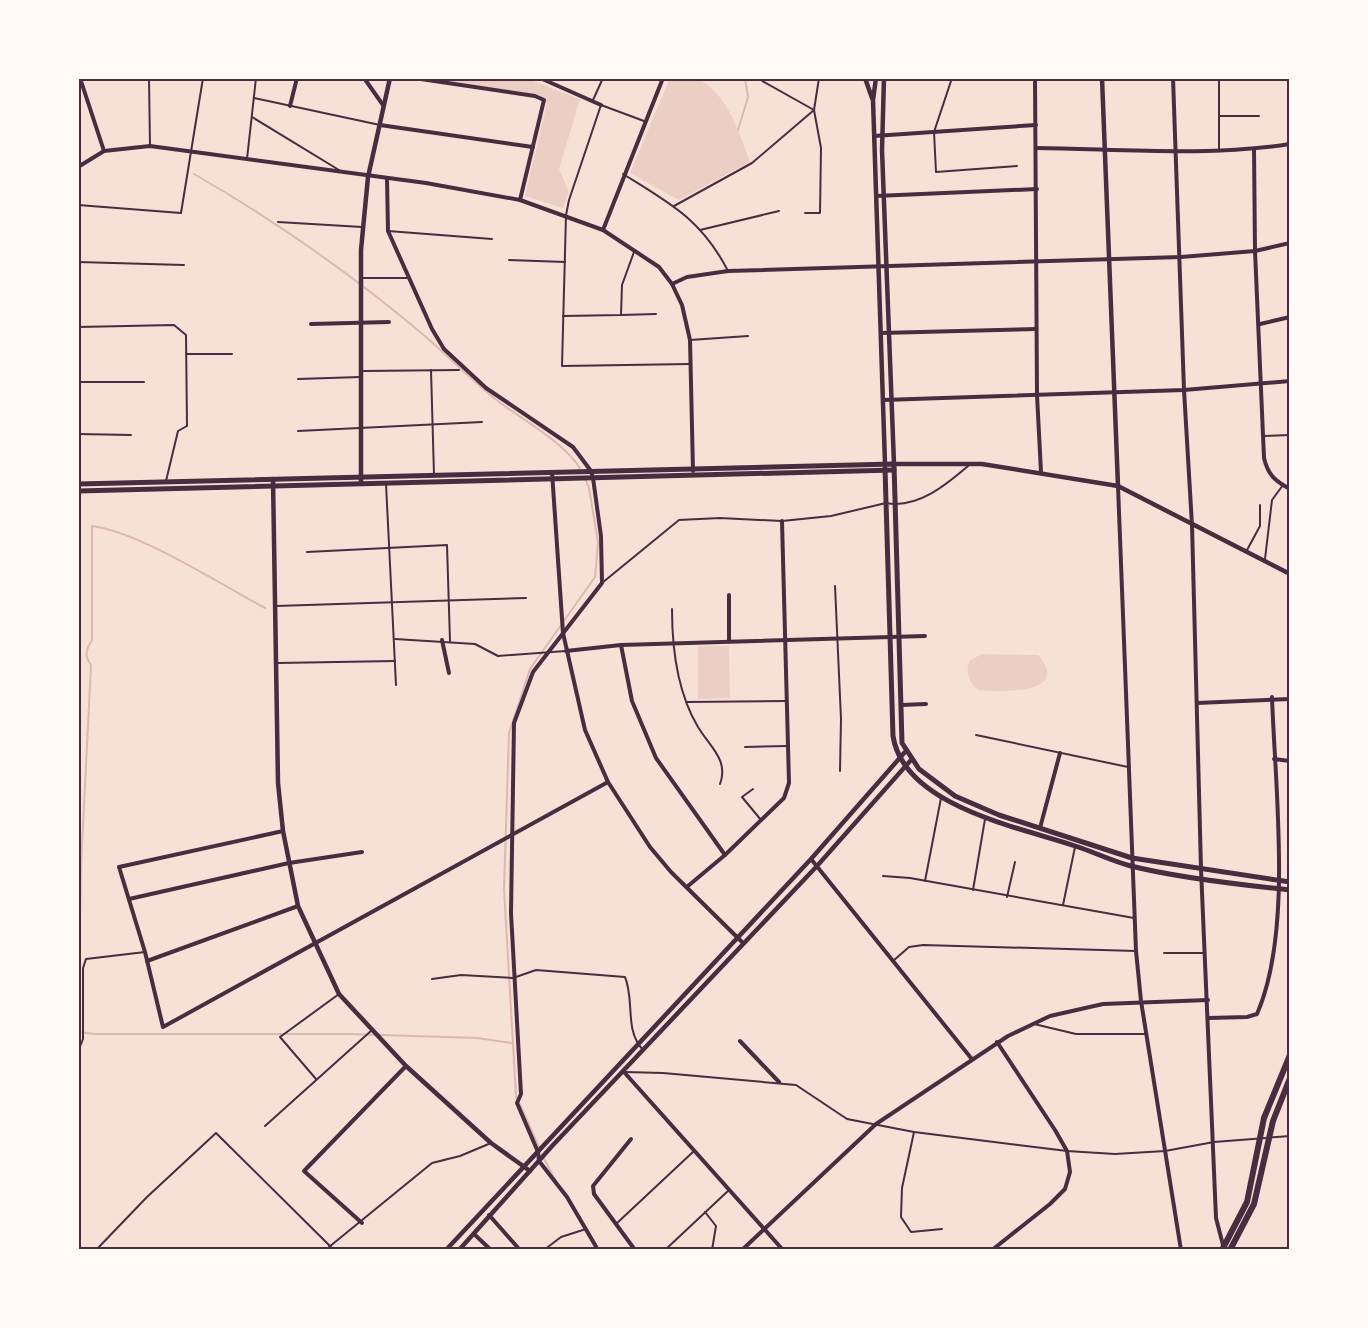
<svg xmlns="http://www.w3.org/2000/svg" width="1368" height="1328" font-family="Signika,sans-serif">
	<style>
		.green { fill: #ebcfc5 }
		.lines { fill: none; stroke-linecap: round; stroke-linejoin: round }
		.stream { stroke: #dcb8b0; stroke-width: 2 }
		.service { stroke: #4a2c40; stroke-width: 2 }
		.minor { stroke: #4a2c40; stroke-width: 4 }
		.tertiary { stroke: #4a2c40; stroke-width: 4.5 }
		.secondary { stroke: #4a2c40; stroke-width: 5 }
		.primary { stroke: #4a2c40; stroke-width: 6 }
		.neatline { fill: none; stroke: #4a2c40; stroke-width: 2 }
	</style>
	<rect width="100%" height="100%" fill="#f7e1d7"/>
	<!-- green -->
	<g class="green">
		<path d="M427,78H525L580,99L559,169L569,192L563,208L525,196L547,103L540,95Z"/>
		<path d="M670,78C678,78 691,76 698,79C728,94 739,133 750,162L679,200L630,173Z"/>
		<path d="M698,646H729L730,698L698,699Z"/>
		<path d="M982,654L1038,655C1073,695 999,692 978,690C968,681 965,672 970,660Z"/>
	</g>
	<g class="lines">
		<!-- stream -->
		<g class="stream">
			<path d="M738,130L748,97L745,78"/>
			<path d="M194,174C276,221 354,276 426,337C449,357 470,379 494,398C520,419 565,442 581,470"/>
			<path d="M78,1026L81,866L91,665C84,656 86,649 92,640V526C142,533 218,583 265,608"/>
			<path d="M78,1028V1032L95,1034H350L477,1038L512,1043"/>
			<path d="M540,1149L516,1096L504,889L509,733L530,669L595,577L598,542L589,488L585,478"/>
			<path d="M543,1157L556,1181"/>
		</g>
		<!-- service -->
		<g class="service">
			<path d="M149,78L150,146"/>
			<path d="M952,78L934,132L936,172L1017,166"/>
			<path d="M1219,78V149"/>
			<path d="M254,98L380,125"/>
			<path d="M593,100L603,78"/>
			<path d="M1219,116H1259"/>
			<path d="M252,117L339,170"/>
			<path d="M644,121L601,105L569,200L566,215L562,366L690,364"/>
			<path d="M247,159L256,78"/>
			<path d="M623,174C670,203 702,220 728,271"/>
			<path d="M78,205L181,213L203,78"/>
			<path d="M674,206L752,163L814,110L757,78"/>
			<path d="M805,213H820L821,148L814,110L819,78"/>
			<path d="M278,222L362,227"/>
			<path d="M700,230L779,211"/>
			<path d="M388,231L492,239"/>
			<path d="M509,260L565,262"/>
			<path d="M78,262L184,265"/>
			<path d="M360,278H408"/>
			<path d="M621,315L656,314"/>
			<path d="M563,316L621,315L622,285L634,252"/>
			<path d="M78,327L174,325L186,335L187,426L178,431L166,481"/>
			<path d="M690,340L748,336"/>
			<path d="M186,354H232"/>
			<path d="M431,370L434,475"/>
			<path d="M363,371L459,370"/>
			<path d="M298,379L360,377"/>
			<path d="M78,382H144"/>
			<path d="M298,431L482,422"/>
			<path d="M78,434L131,435"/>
			<path d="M1263,436L1290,435"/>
			<path d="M386,484L396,685"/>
			<path d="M1247,550L1260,526V505"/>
			<path d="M307,552L447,545L450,641"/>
			<path d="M1265,559L1272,500L1283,485"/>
			<path d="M602,583L679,520L720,518L782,521L831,516L886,503C917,509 946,485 968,466"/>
			<path d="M835,586L841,719L840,771"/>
			<path d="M276,606L526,598"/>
			<path d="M672,609C672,649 677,692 698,727C710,747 729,760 720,784"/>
			<path d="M395,639L475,644L498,656L566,651"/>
			<path d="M278,663L395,661"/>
			<path d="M687,702L786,701"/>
			<path d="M976,735L1128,767"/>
			<path d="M745,747L787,746"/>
			<path d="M753,789L742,797L761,820"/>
			<path d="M883,876L910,878L1134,918"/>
			<path d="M925,881L941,798"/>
			<path d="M973,890L985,819"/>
			<path d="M1007,897L1015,862"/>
			<path d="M1063,905L1075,847"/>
			<path d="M1164,953H1204"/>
			<path d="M893,961L909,947L923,945L1136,951"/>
			<path d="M432,979L461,975L513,978L536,970L625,977C635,1001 624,1030 643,1050"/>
			<path d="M1034,1024L1076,1034H1146"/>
			<path d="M78,1052L83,1039V968L86,959L145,952"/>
			<path d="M625,1072L663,1073L796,1085L847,1119L914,1132L1067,1151L1115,1154L1165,1151L1214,1142L1290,1136"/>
			<path d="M316,1079L280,1037L339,994"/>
			<path d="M265,1126L372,1030"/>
			<path d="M914,1132L902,1188L901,1217L911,1232L942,1229"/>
			<path d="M78,1202H80"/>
			<path d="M705,1212L716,1226L712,1250"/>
			<path d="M616,1224L694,1151"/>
			<path d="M329,1247L432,1163L460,1156L491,1143"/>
			<path d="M96,1250L147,1197L216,1133L334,1250"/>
			<path d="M544,1250L561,1237L586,1229"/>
			<path d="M665,1250L729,1190"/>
		</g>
		<!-- minor -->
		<g class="minor">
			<path d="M80,78L104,151"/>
			<path d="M364,78L383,105"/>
			<path d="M414,78L535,96L544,100L520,200"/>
			<path d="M540,78L601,105"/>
			<path d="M1035,78L1037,395L1041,472"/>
			<path d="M1173,78L1184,390L1192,525L1201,869L1216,1218L1223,1245"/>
			<path d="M290,106L297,78"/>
			<path d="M380,125L533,147"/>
			<path d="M874,136L1036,125"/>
			<path d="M1036,148C1120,149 1207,157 1290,144"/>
			<path d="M1254,149L1255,251L1264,458C1268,475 1275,481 1290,489"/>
			<path d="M78,167L104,151L150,146L426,183L520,200L603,230L659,267L672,284L682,305L690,340L693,471"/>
			<path d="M387,179L388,231L432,329L444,349L486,388L573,447L591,471L593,478L601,536L602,583L533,672L514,723L511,913L521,1094L517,1103L538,1152L539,1161L567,1197L598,1250"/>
			<path d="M876,196L1037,189"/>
			<path d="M603,230L663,78"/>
			<path d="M672,284L687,277L728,271L1181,257L1255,251L1290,243"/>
			<path d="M311,324L389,322"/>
			<path d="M1260,324L1290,317"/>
			<path d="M881,333L1036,329"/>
			<path d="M883,400L1184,390L1290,381"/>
			<path d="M552,472L563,633L585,730L608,782L650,847L671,872L743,943"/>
			<path d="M1118,486L1136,951L1141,1001L1181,1250"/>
			<path d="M729,595V641"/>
			<path d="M442,640L449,673"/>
			<path d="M621,645L632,701L656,758L725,855L688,886"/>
			<path d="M566,651L621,645L925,636"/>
			<path d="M1197,703L1290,699"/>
			<path d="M901,705L926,704"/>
			<path d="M1274,759L1290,761"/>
			<path d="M1040,828L1060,753"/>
			<path d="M283,831L119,867L145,952L163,1027L608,782"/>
			<path d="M725,855L784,798L789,783L782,521"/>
			<path d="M811,859L971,1058"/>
			<path d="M129,899L289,863L362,852"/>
			<path d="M147,961L298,906"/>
			<path d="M1209,1018L1247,1017L1257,1014C1293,932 1275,788 1272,697"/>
			<path d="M740,1041L779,1082"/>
			<path d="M624,1072L783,1250"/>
			<path d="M631,1139L593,1186L594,1194L635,1250"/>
			<path d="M489,1215L520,1250"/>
			<path d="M362,1223L304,1171L406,1066"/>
			<path d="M474,1234L491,1250"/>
			<path d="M742,1250L876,1124L1008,1036L1050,1016L1103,1004L1208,1000"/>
			<path d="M992,1250L1050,1204L1065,1189L1070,1172L1067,1151L1055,1130L997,1042"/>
		</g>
		<!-- tertiary -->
		<g class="tertiary">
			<path d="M865,78L872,98"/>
			<path d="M876,78L873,100L885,464"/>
			<path d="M884,78L882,150L894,464H982L1118,486L1290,574"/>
			<path d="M1102,78L1118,486"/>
			<path d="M273,479L278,783L283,831L298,906L339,994L406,1066L491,1143L530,1171"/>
			<path d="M361,483V250L368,177L390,78"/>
			<path d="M446,1250L811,859L905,752"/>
			<path d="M459,1250L553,1145L817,866L911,760"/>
		</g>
		<!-- secondary -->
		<g class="secondary">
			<path d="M885,468L893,736C904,806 1019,827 1075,846C1094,852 1112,861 1131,866C1178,878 1242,885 1290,890"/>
			<path d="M78,484L894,464L902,743L919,769L955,796L999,815L1132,858L1290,882"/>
			<path d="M78,491L894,470"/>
		</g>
		<!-- primary -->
		<g class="primary">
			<path d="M1222,1250L1247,1202L1264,1118L1290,1055"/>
			<path d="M1230,1250L1254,1204L1273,1121L1290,1078"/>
		</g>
	</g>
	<!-- border -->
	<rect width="1368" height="1328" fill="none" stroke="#fffaf5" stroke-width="159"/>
	<rect x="80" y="80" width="1208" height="1168" class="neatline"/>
</svg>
